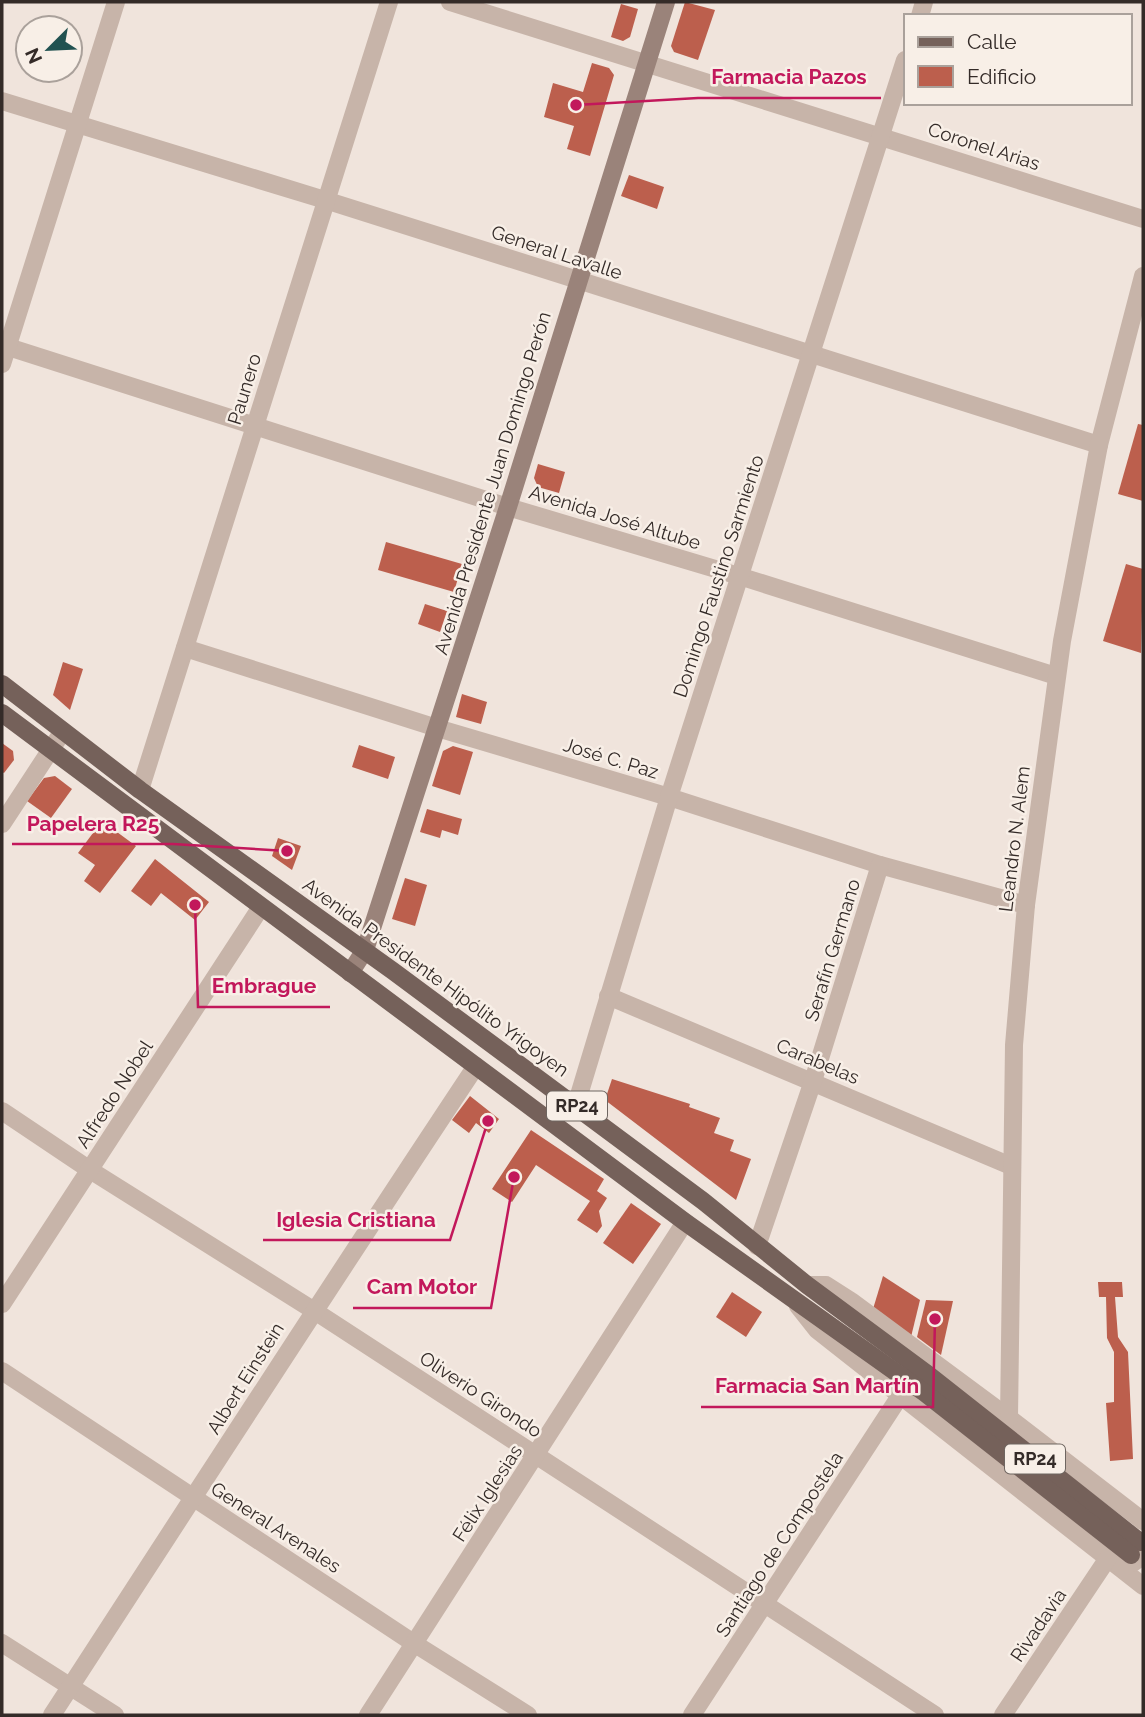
<svg xmlns="http://www.w3.org/2000/svg" width="1145" height="1717" font-family="Raleway,sans-serif">
	<style>
		.building { fill: #bc5f4d }
		.lines { fill: none; stroke-linecap: round; stroke-linejoin: round }
		.minor { stroke: #c7b4a9; stroke-width: 18 }
		.tertiary { stroke: #c7b4a9; stroke-width: 18 }
		.secondary { stroke: #9a837a; stroke-width: 18 }
		.primary { stroke: #75615a; stroke-width: 18 }
		.labels { text-anchor: middle; stroke-width: 5; stroke-linejoin: round; paint-order: stroke }
		.shield { fill: #f8efe7; stroke: #6f6661; stroke-width: 2 }
		.shield-label { font-size: 18px; font-weight: bold; fill: #342b28 }
		.street-label { font-size: 19px; fill: #342b28; stroke: #f8efe7 }
		.leader { fill: none; stroke: #c2185b; stroke-width: 2.5 }
		.callout-dot { fill: #c2185b; stroke: #f8efe7; stroke-width: 2.5 }
		.callout-label { font-size: 21px; text-anchor: middle; font-weight: bold; fill: #c2185b; stroke: #f8efe7; stroke-width: 5; stroke-linejoin: round; paint-order: stroke }
	</style>
	<rect width="100%" height="100%" fill="#f0e4dc"/>
	<!-- building -->
	<g class="building">
		<path d="M685,2L715,10L698,60L674,52L671,46Z"/>
		<path d="M621,4L638,9L630,37L623,41L611,37Z"/>
		<path d="M592,63L609,68L614,75L590,156L567,149L574,126L544,117L553,83L583,92Z"/>
		<path d="M629,175L664,187L657,209L621,196Z"/>
		<path d="M1138,424L1143,425V501L1118,494Z"/>
		<path d="M538,464L565,472L559,493L538,487L534,478Z"/>
		<path d="M386,542L462,564L454,592L378,570Z"/>
		<path d="M1126,564L1143,569L1141,653L1103,641Z"/>
		<path d="M425,604L447,611L440,632L418,624Z"/>
		<path d="M63,662L83,669L70,710L53,695Z"/>
		<path d="M462,694L487,702L481,724L456,717Z"/>
		<path d="M2,743L13,751L14,760L4,773L2,772Z"/>
		<path d="M359,745L395,757L388,779L352,767Z"/>
		<path d="M453,746L473,752L460,795L432,786L443,751Z"/>
		<path d="M55,776L72,789L51,818L27,801L44,778Z"/>
		<path d="M427,809L462,819L458,835L442,830L440,838L420,832Z"/>
		<path d="M102,821L136,846L100,893L84,881L95,865L78,853Z"/>
		<path d="M278,838L301,846L292,870L272,856Z"/>
		<path d="M155,859L209,902L195,920L161,893L151,906L131,891Z"/>
		<path d="M405,878L427,885L415,926L392,919Z"/>
		<path d="M612,1079L690,1104L689,1107L720,1118L714,1133L734,1140L730,1151L751,1159L736,1200L605,1100Z"/>
		<path d="M470,1096L499,1119L489,1133L476,1123L469,1133L452,1120Z"/>
		<path d="M531,1130L604,1179L597,1191L607,1198L599,1211L602,1226L597,1233L577,1220L590,1201L536,1165L512,1202L492,1189Z"/>
		<path d="M631,1203L661,1224L633,1264L603,1243Z"/>
		<path d="M883,1276L920,1300L911,1337L873,1309Z"/>
		<path d="M1098,1282H1122L1123,1297H1115L1118,1337L1128,1352L1133,1459L1110,1461L1106,1403L1114,1402V1352L1107,1338L1106,1297H1099Z"/>
		<path d="M732,1292L762,1312L746,1337L716,1317Z"/>
		<path d="M926,1300L953,1301L941,1355L917,1337Z"/>
	</g>
	<g class="lines">
		<!-- minor -->
		<g class="minor">
			<path d="M450,2L1143,219"/>
			<path d="M920,16L924,2"/>
			<path d="M2,101L325,200L1099,445"/>
			<path d="M2,345L508,507L739,576L1056,676"/>
			<path d="M2,364L116,2"/>
			<path d="M185,648L437,728L669,797L880,865L1026,905"/>
			<path d="M140,790L389,2"/>
			<path d="M2,824L63,731"/>
			<path d="M608,996L1011,1166"/>
			<path d="M576,1105L669,797L905,60"/>
			<path d="M2,1111L90,1170L313,1310L935,1715"/>
			<path d="M757,1246L813,1081L880,865"/>
			<path d="M2,1304L261,907"/>
			<path d="M2,1371L415,1644L528,1715"/>
			<path d="M2,1643L115,1715"/>
			<path d="M52,1715C193,1498 333,1281 476,1066"/>
			<path d="M368,1715L685,1222"/>
		</g>
		<!-- tertiary -->
		<g class="tertiary">
			<path d="M807,1285H826L851,1301L1009,1418L1143,1521"/>
			<path d="M798,1306L817,1330L850,1356L1143,1586"/>
			<path d="M1009,1418L1014,1045L1026,905L1062,641L1099,445L1143,276"/>
			<path d="M1115,1563H1133L1143,1556"/>
			<path d="M692,1715L900,1396"/>
			<path d="M1003,1715L1108,1558"/>
		</g>
		<!-- secondary -->
		<path class="secondary" d="M350,973L365,950L508,507L666,2"/>
		<!-- primary -->
		<g class="primary">
			<path d="M2,684L140,790L393,971L703,1201L807,1285L930,1376L1140,1542"/>
			<path d="M2,713L685,1222L925,1393L1131,1555"/>
		</g>
	</g>
	<g class="labels">
		<!-- shield labels -->
		<g class="shield">
			<rect x="547" y="1091.5" width="60" height="29" rx="5"/>
			<rect x="1005" y="1444.5" width="60" height="29" rx="5"/>
		</g>
		<g class="shield-label">
			<text x="577" y="1112">RP24</text>
			<text x="1035" y="1465">RP24</text>
		</g>
		<!-- street labels -->
		<g class="street-label">
			<text transform="translate(984 146) rotate(18)" y="7">Coronel Arias</text>
			<text transform="translate(557 252) rotate(18)" y="7">General Lavalle</text>
			<text transform="translate(244 389) rotate(-73)" y="7">Paunero</text>
			<text transform="translate(492 483) rotate(-73)" y="7">Avenida Presidente Juan Domingo Perón</text>
			<text transform="translate(615 517) rotate(17)" y="7">Avenida José Altube</text>
			<text transform="translate(718 576) rotate(-72)" y="7">Domingo Faustino Sarmiento</text>
			<text transform="translate(611 758) rotate(17)" y="7">José C. Paz</text>
			<text transform="translate(1014 839) rotate(-83)" y="7">Leandro N. Alem</text>
			<text transform="translate(832 950) rotate(-73)" y="7">Serafín Germano</text>
			<text transform="translate(436 977) rotate(36)" y="7">Avenida Presidente Hipólito Yrigoyen</text>
			<text transform="translate(818 1061) rotate(23)" y="7">Carabelas</text>
			<text transform="translate(114 1094) rotate(-57)" y="7">Alfredo Nobel</text>
			<text transform="translate(245 1378) rotate(-58)" y="7">Albert Einstein</text>
			<text transform="translate(481 1394) rotate(33)" y="7">Oliverio Girondo</text>
			<text transform="translate(487 1493) rotate(-57)" y="7">Félix Iglesias</text>
			<text transform="translate(276 1527) rotate(33)" y="7">General Arenales</text>
			<text transform="translate(779 1544) rotate(-57)" y="7">Santiago de Compostela</text>
			<text transform="translate(1038 1625) rotate(-56)" y="7">Rivadavia</text>
		</g>
	</g>
	<!-- callouts -->
	<path class="leader" d="M576 105L698 98H881M287 851L173 844H12M195 905L198 1007H330M488 1121L450 1240H263M514 1177L491 1308H353M935 1319L933 1407H701"/>
	<g class="callout-dot">
		<circle cx="576" cy="105" r="7"/>
		<circle cx="287" cy="851" r="7"/>
		<circle cx="195" cy="905" r="7"/>
		<circle cx="488" cy="1121" r="7"/>
		<circle cx="514" cy="1177" r="7"/>
		<circle cx="935" cy="1319" r="7"/>
	</g>
	<g class="callout-label">
		<text x="789" y="84">Farmacia Pazos</text>
		<text x="93" y="831">Papelera R25</text>
		<text x="264" y="993">Embrague</text>
		<text x="356" y="1227">Iglesia Cristiana</text>
		<text x="422" y="1294">Cam Motor</text>
		<text x="817" y="1393">Farmacia San Martín</text>
	</g>
	<!-- border -->
	<rect width="1145" height="1717" fill="none" stroke="#342b28" stroke-width="7"/>
	<!-- legend -->
	<rect x="904" y="14" width="228" height="91" fill="#f8efe7" stroke="#aaa19b" stroke-width="2"/>
	<rect x="918" y="37" width="35" height="10" fill="#75615a" stroke="#aaa19b" stroke-width="2"/>
	<text x="967" y="49" font-size="21" fill="#342b28">Calle</text>
	<rect x="918" y="66" width="35" height="21" fill="#bc5f4d" stroke="#aaa19b" stroke-width="2"/>
	<text x="967" y="84" font-size="21" fill="#342b28">Edificio</text>
	<!-- north arrow -->
	<g transform="translate(49 49) rotate(246)"><circle r="33" fill="#f8efe7" stroke="#aaa19b" stroke-width="2"/>
	<path d="M0-5L12 26L0 18L-12 26Z" fill="#215251"/>
	<text y="-10" font-size="19" font-weight="bold" text-anchor="middle" fill="#342b28">N</text>
	</g>
</svg>
